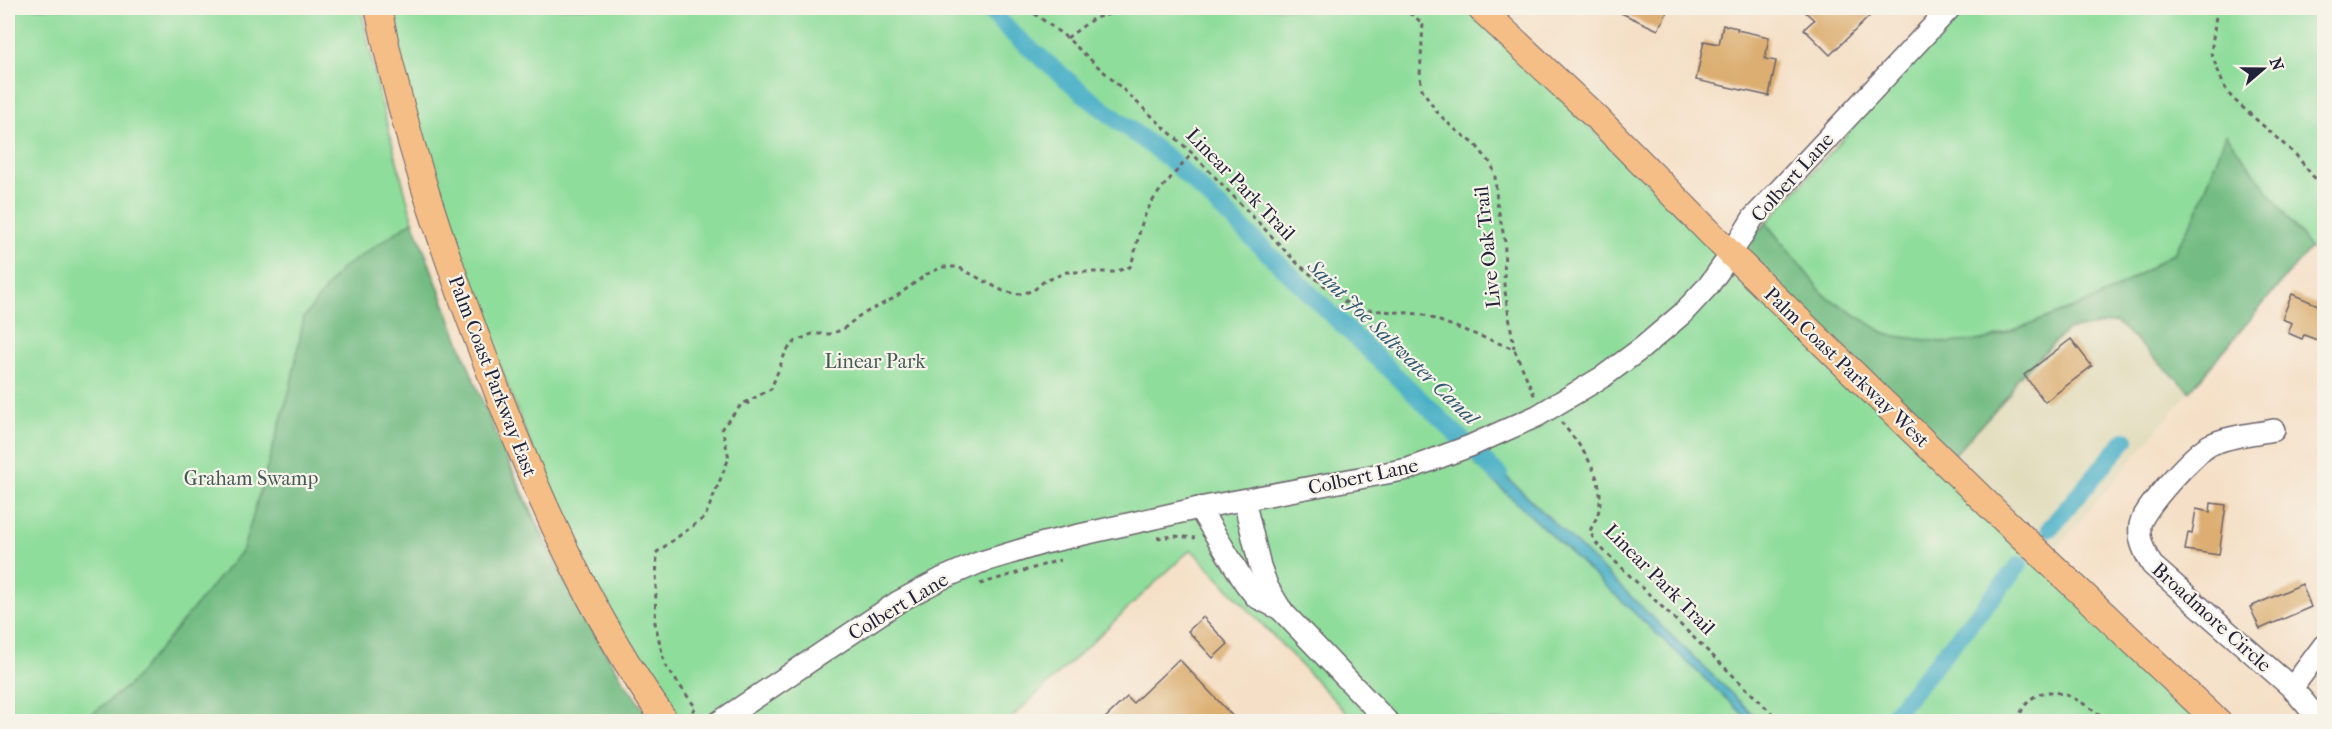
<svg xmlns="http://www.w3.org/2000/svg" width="2332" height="729" font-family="'IM FELL French Canon',serif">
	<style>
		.built { fill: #e1dcbb }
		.green { fill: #8fdd9b; stroke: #58806b; stroke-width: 1.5 }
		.forest { fill: #73bc83; stroke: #4a6f5f; stroke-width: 1.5 }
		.water { fill: #47afc6; stroke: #346880; stroke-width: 1.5 }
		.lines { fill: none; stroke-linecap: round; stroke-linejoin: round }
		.canal { stroke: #47afc6; stroke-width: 18 }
		.building { fill: #dcae71 }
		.minor-casing { stroke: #6c646c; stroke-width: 24 }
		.major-casing { stroke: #6c646c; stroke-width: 28 }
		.path { stroke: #6c646c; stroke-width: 3; stroke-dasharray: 4.5 4.5; stroke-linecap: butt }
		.minor { stroke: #fff; stroke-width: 21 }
		.major { stroke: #f6be87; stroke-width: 26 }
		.labels { text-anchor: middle; stroke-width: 4.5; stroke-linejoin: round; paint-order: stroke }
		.street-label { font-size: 20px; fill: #22223b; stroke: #f7f3e8 }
		.park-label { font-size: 20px; fill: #435a58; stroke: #f7f3e8 }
		.water-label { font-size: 21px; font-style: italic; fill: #315a73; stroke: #f7f3e8 }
	</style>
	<rect width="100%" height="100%" fill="#f7f3e8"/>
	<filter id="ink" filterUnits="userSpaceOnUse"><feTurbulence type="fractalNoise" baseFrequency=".0167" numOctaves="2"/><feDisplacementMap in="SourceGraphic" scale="12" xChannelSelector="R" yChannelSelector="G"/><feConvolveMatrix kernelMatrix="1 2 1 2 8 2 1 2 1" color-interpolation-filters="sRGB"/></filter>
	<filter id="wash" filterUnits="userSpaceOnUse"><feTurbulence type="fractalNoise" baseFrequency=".008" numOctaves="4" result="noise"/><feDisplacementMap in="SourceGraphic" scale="24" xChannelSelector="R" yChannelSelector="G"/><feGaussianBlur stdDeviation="1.35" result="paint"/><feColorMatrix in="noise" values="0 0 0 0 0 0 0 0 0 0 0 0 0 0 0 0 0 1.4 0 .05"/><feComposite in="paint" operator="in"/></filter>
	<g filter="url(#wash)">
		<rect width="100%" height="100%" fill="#f5e0c7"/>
		<!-- built -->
		<path class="built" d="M2116,322L2190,391L2053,553L1954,455L2010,393L2017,379L2067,330Z"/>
		<!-- green -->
		<g class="green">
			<path d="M8,8H361L379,94L413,221L489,420L563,577L626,686L652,721H8Z"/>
			<path d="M390,8H1468L2203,721H1354L1191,549L1008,721H677L572,551L453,246L415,113Z"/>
			<path d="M1962,8H2324V261L2310,248L2226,135L2196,214L2175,252L2116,289L2087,303L1986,340L1949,343L1887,335L1824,295L1766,223Z"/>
		</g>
		<!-- forest -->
		<g class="forest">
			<path d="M2226,134L2310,248L2190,391L2116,322L2067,330L2017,379L2010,393L1954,455L1742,249L1766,223L1824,295L1887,335L1949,343L1986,340L2087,303L2116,289L2175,252L2196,214Z"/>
			<path d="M413,221C478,391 542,574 652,721L82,722L131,683L243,549L290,389L304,317L340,270Z"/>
		</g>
		<!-- water -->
		<path class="water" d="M1486,457L1760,721H1750L1474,463Z"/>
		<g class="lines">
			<!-- canal -->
			<g class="canal">
				<path d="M987,8L1013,34L1091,100L1173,162L1499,475"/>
				<path d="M2050,528L2125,440"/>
				<path d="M1887,722L2019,565"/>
			</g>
		</g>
		<g id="blocks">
			<!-- building -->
			<g class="building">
				<path d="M1610,8H1669L1658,30Z"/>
				<path d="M1801,8H1878L1830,55L1804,29L1814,20Z"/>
				<path d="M1723,25L1738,28L1737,30L1769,37L1765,59L1776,61L1769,96L1696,80L1704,41L1719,44Z"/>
				<path d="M2292,294L2325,308V343L2304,335L2302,339L2288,333L2292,323L2282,319Z"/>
				<path d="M2071,339L2092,366L2045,402L2024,375Z"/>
				<path d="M2211,503L2226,505L2219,555L2185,550L2188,533L2192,534L2196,509L2210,512Z"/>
				<path d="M2302,584L2311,607L2260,629L2250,607Z"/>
				<path d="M1203,617L1228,644L1213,658L1188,631Z"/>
				<path d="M1179,659L1238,722H1101L1127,697L1133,703Z"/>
			</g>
		</g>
	</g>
	<g filter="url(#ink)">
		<use href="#blocks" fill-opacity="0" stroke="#6c646c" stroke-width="1.5"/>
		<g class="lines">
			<defs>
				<g id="minor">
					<path d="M2274,430C2254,434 2228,436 2210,445C2194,453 2143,509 2140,525C2138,540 2145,553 2152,565L2292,688L2321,722"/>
					<path d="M1244,500L1260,566L1268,588L1282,611L1388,722"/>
					<path d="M1199,508L1245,583L1256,597L1282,610"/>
					<path d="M2292,688L2324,645"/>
					<path d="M719,722L898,602L941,579L978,563L1044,543L1199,508L1408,469L1470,446L1537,416L1604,376L1642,348L1682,314L1709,285L1731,254L1753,218L1950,8"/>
				</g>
				<g id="major">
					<path d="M378,8C403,131 441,245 486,362C534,489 587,610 666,722"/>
					<path d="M1480,8L1599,120L1731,254L1998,514L2218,722"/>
				</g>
			</defs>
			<!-- minor casing -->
			<use href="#minor" class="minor-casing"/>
			<!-- major casing -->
			<use href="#major" class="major-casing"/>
			<!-- path -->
			<g class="path">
				<path d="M1027,8L1067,38L1192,153L1298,264L1342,300L1356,309L1421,314L1509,347L1515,351L1535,397"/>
				<path d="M1392,8L1413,15L1423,24L1420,76L1422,89L1436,111L1453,128L1475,144L1492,165L1495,176L1497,203L1505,242L1504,285L1514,348"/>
				<path d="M2217,8L2211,53L2224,86L2232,98L2296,155L2324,190"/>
				<path d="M1067,38L1094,18L1115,13L1121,8"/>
				<path d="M746,401L750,406"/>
				<path d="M1561,422C1580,445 1606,477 1599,509C1598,517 1593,524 1590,531L1595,542L1781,722"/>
				<path d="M1157,538L1175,536L1195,538"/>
				<path d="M980,584L1060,560"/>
				<path d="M685,717L696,708L665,665L655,623L657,552L705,517L729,458L722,428L741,405L771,389L786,351L796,341L812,334H829L842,330L859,316L894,298L927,274L943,267H958L1003,291L1018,294L1033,291L1043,282L1067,272H1114L1130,267C1137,250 1138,230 1146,213C1156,191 1177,172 1192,153"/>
				<path d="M2020,722C2019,713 2023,707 2029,701C2053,677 2089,707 2110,722"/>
			</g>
			<!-- minor -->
			<use href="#minor" class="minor"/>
			<!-- major -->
			<use href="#major" class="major"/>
		</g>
	</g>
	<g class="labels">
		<!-- street labels -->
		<g class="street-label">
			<text transform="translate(1792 177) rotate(-48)" y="7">Colbert Lane</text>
			<text transform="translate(1241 184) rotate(46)" y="7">Linear Park Trail</text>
			<text transform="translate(1487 247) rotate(-96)" y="7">Live Oak Trail</text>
			<text transform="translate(1847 367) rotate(44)" y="7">Palm Coast Parkway West</text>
			<text transform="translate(493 376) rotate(69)" y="7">Palm Coast Parkway East</text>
			<text transform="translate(1363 476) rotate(-12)" y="7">Colbert Lane</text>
			<text transform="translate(1660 579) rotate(45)" y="7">Linear Park Trail</text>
			<text transform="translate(898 606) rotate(-31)" y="7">Colbert Lane</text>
			<text transform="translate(2212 617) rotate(42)" y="7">Broadmore Circle</text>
		</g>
		<!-- park labels -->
		<g class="park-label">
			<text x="875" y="368">Linear Park</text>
			<text x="251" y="485">Graham Swamp</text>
		</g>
		<!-- water labels -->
		<g class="water-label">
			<text transform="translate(1393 342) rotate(44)" y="7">Saint Joe Saltwater Canal</text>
		</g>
	</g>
	<!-- margin -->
	<rect width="2332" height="729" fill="none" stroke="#f7f3e8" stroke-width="30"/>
	<!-- north arrow -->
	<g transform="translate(2263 69) rotate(70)" stroke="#f7f3e8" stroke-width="4.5" paint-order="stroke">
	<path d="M0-4.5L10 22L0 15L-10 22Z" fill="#22223b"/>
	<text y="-9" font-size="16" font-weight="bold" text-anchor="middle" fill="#22223b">N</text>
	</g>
</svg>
